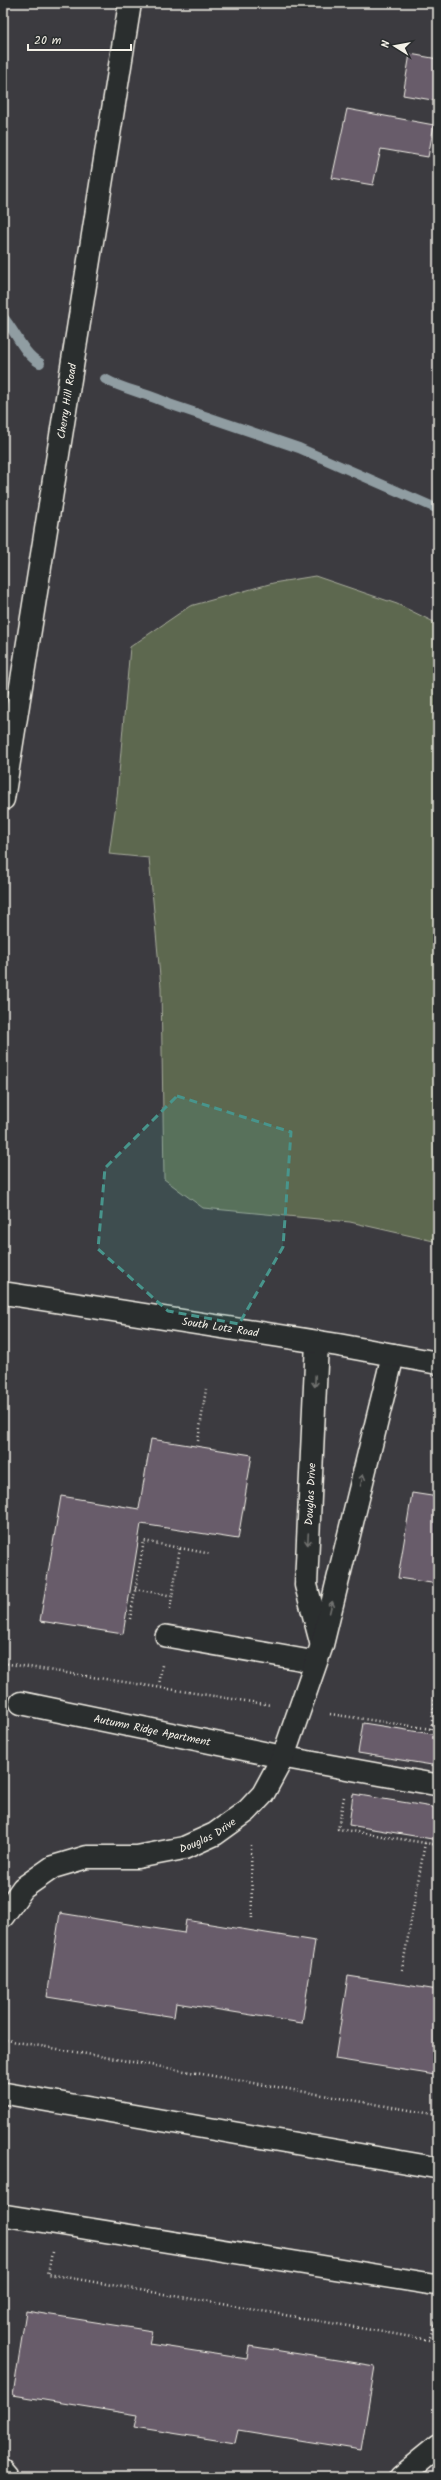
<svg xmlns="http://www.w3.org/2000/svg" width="441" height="2480" font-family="Kalam,sans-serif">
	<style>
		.green { fill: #5d674f; stroke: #a8ac9c }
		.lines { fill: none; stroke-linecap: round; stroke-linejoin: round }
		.stream { stroke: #909da2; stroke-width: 10 }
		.building { fill: #675c6b; stroke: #f4f1e8 }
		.lane-casing { stroke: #f4f1e8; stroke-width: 24 }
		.street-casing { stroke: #f4f1e8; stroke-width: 25 }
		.secondary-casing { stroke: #f4f1e8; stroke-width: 25 }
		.path { stroke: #f4f1e8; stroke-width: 2.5; stroke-dasharray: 1 3; stroke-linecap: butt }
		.lane { stroke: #2a2d2e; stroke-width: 21 }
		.street { stroke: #2a2d2e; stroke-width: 22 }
		.secondary { stroke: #2a2d2e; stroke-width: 22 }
		.oneway { stroke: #71726f }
		.marked { fill: #48958c; fill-opacity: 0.2; stroke: #48958c; stroke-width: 3; stroke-dasharray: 8 5; stroke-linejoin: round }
		.labels { text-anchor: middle; stroke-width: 3; stroke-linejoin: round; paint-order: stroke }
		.street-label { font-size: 11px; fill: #f4f1e8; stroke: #2a2d2e }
	</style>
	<rect width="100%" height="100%" fill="#3c3b40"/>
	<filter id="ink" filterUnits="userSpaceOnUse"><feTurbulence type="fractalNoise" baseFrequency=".025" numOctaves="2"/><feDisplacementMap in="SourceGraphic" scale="8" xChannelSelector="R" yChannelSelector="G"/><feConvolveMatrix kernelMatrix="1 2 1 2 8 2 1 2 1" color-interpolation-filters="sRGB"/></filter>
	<g filter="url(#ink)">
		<!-- green -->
		<path class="green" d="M315,576L397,604L438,624V1242L350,1222L203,1208L164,1179L161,987L149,858L109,854L117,797L130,647L190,606L273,583Z"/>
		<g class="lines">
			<!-- stream -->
			<g class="stream">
				<path d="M3,317C16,332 23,354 40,363"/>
				<path d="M105,379C126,391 148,393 169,404L299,448L438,509"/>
			</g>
		</g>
		<!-- building -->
		<g class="building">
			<path d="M410,54L438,59V101L403,95Z"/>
			<path d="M347,109L434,125L428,157L381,149L373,185L332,178Z"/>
			<path d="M151,1439L252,1455L238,1539L141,1524L123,1634L40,1621L61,1496L139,1509Z"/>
			<path d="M412,1493L438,1497V1584L398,1578Z"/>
			<path d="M363,1723L438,1735V1766L358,1753Z"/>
			<path d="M353,1794L438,1808V1840L349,1825Z"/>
			<path d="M60,1913L184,1933L186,1920L315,1941L302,2023L176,2003L174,2017L47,1997Z"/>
			<path d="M348,1976L438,1990V2056L435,2075L335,2059Z"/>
			<path d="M26,2311L152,2331L149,2344L247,2359L249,2346L375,2366L361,2450L238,2430L235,2443L134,2427L137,2415L13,2395Z"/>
		</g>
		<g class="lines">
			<defs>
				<g id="lane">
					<path d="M166,1636L316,1662"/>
					<path d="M283,1757L438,1785"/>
					<path d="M3,2093L438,2168"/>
					<path d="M3,2215L438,2285"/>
				</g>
				<g id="street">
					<path d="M317,1342L306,1585L321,1642"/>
					<path id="s1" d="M21,1703L283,1757"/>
					<path id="s2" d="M3,1916L23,1888L53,1867L87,1857H137L184,1848L215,1834L247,1811L263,1794L283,1757L322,1645L393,1355"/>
					<path d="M3,2470L9,2477"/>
					<path d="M400,2477L438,2446"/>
				</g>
				<g id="secondary">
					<path id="s3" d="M3,799L130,3"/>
					<path id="s4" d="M3,1293L338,1345L438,1363"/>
				</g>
			</defs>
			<!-- lane casing -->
			<use href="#lane" class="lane-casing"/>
			<!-- street casing -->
			<use href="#street" class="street-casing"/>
			<!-- secondary casing -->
			<use href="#secondary" class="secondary-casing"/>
			<!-- path -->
			<g class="path">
				<path d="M198,1441L206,1389"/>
				<path d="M135,1589L173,1596"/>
				<path d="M170,1609L180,1548"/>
				<path d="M130,1619L144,1541L211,1554"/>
				<path d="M3,1663L271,1705"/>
				<path d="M159,1686L162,1665"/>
				<path d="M330,1714L438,1730"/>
				<path d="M431,1729L438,1674"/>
				<path d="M344,1797L338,1829L438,1845"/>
				<path d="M251,1845L252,1921"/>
				<path d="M402,1970L425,1843"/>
				<path d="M6,2040L438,2115"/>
				<path d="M52,2252L48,2274L429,2340L438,2315"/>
			</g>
			<!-- lane -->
			<use href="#lane" class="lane"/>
			<!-- street -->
			<use href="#street" class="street"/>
			<!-- secondary -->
			<use href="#secondary" class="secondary"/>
		</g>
		<!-- one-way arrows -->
		<defs><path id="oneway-shaft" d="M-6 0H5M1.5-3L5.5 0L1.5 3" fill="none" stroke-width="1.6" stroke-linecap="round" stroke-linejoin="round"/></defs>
		<g class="oneway">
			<use href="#oneway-shaft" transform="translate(315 1381) rotate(92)"/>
			<use href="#oneway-shaft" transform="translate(362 1480) rotate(-76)"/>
			<use href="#oneway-shaft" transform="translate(308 1539) rotate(93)"/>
			<use href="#oneway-shaft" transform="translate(331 1607) rotate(-76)"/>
		</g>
	</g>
	<!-- marked area -->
	<path class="marked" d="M177,1096L291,1132L283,1247L239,1324L168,1311L98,1249L105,1168Z"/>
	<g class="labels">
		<!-- street labels -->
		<g class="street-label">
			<text dy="4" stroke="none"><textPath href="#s3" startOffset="403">Cherry Hill Road</textPath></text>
			<text dy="4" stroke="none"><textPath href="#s4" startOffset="220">South Lotz Road</textPath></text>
			<text transform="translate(310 1494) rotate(-87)" y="4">Douglas Drive</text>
			<text dy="4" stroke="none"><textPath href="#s1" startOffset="134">Autumn Ridge Apartment</textPath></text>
			<text dy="4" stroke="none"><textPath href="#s2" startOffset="231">Douglas Drive</textPath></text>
		</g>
	</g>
	<!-- margin -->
	<rect width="441" height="2480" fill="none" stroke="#2a2d2e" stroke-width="16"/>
	<rect x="8" y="8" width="425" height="2464" fill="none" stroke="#f4f1e8" stroke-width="1.5" filter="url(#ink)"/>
	<!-- north arrow -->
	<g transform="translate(395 46) rotate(281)" stroke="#2a2d2e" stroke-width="3" paint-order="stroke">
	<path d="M0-3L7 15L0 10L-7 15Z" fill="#f4f1e8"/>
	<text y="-6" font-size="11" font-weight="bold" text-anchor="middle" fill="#f4f1e8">N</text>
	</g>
	<!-- scale -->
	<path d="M28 44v6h103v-6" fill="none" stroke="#f4f1e8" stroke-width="2"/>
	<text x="34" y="44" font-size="12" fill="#f4f1e8" stroke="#2a2d2e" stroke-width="3" paint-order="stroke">20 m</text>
</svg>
